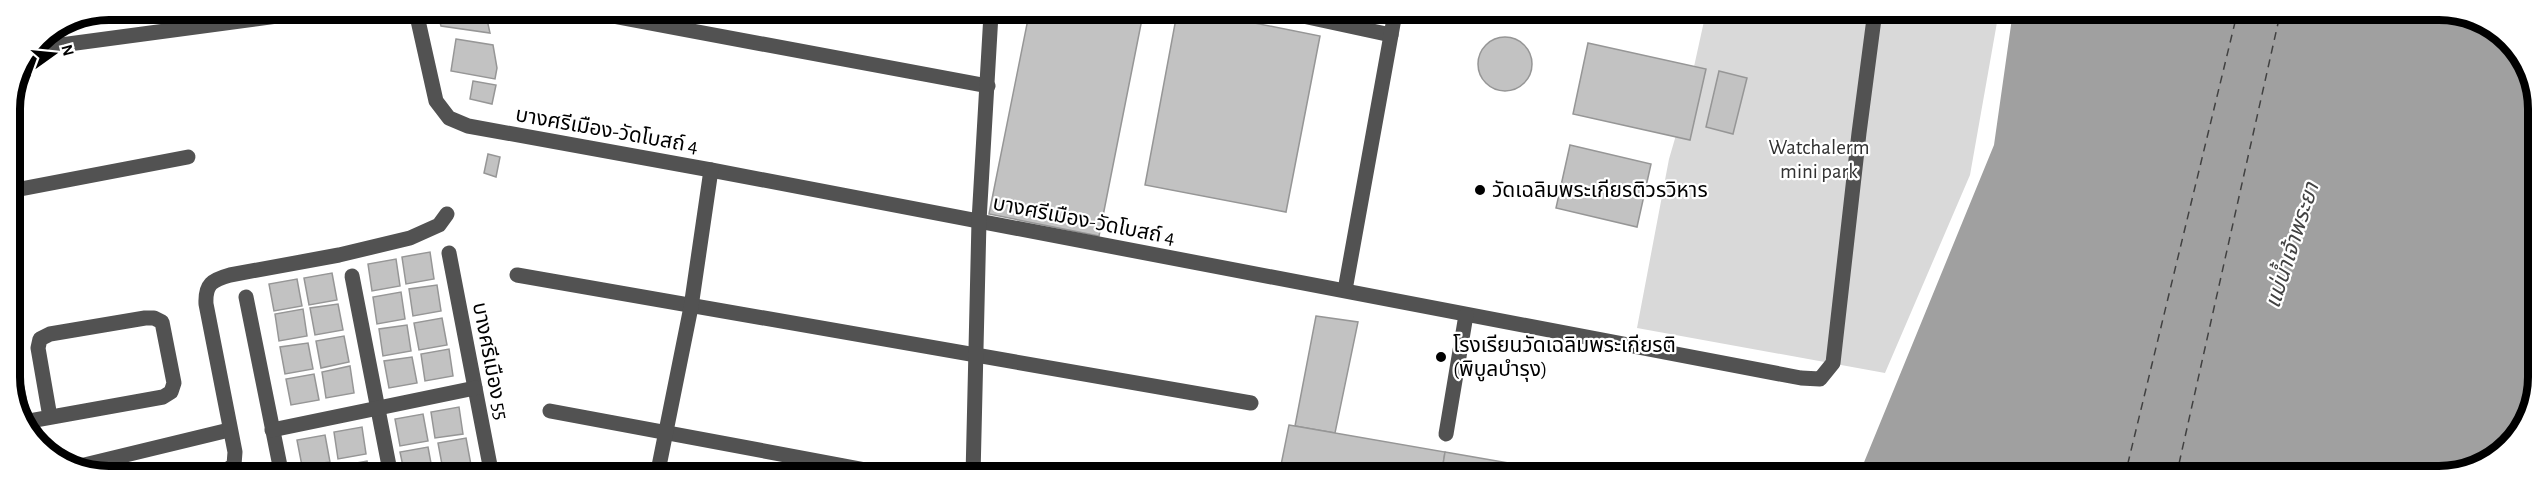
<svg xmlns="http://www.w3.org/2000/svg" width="2547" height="486" font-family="'Alegreya Sans','Noto Sans Thai',sans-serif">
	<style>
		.green { fill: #d9d9d9 }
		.water { fill: #a0a0a0 }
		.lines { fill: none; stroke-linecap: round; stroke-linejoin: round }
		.ferry { stroke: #414141; stroke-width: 1.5; stroke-dasharray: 8 6; stroke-linecap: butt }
		.building { fill: #c2c2c2; stroke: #969696; stroke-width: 1.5 }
		.minor { stroke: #525252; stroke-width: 15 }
		.poi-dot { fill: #000; stroke: #fff; stroke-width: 2 }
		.labels { text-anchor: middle; stroke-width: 4.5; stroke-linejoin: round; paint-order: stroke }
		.street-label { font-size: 21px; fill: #000; stroke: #fff }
		.park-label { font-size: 21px; fill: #303030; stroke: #fff }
		.poi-label { font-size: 21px; fill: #000; stroke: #fff; text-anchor: start }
		.water-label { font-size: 22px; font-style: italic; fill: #414141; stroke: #fff }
		.rim { fill: none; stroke: #000; stroke-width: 8 }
	</style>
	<rect width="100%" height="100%" fill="#fff"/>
	<!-- green -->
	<path class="green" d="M1999,11L1970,175L1885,373L1637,328L1669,159L1688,94L1706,12Z"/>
	<!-- water -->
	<path class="water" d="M2451,10L2504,34L2536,89L2537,390L2504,452L2444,477H1858L1994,145L2013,11Z"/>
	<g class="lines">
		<!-- ferry -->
		<g class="ferry">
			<path d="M2122,477L2127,467L2238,10"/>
			<path d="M2176,477L2281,10"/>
		</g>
	</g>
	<!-- building -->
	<g class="building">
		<path d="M1177,13H1204L1320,36L1286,212L1145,185Z"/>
		<path d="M1029,14H1143L1099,236L989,214Z"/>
		<path d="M438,15H486L490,33L441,26Z"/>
		<circle cx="1505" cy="64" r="27"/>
		<path d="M456,39L493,45L497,68L495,79L451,71Z"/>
		<path d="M1588,43L1706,69L1690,140L1573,114Z"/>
		<path d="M1719,71L1747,78L1733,134L1706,127Z"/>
		<path d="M473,81L496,85L492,104L470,99Z"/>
		<path d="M1570,145L1651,164L1637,227L1556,208Z"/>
		<path d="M488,154L500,157L496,177L484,173Z"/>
		<path d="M430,252L434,279L406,284L402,257Z"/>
		<path d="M396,259L400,286L372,291L368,264Z"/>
		<path d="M332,273L337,300L309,305L304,278Z"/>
		<path d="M297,279L302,306L274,311L269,284Z"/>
		<path d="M437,285L441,311L413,316L409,289Z"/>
		<path d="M401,292L405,319L377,324L373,297Z"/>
		<path d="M338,304L343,330L315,335L310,308Z"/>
		<path d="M303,309L307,336L279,341L275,314Z"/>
		<path d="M1316,316L1358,322L1335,433L1295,426Z"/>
		<path d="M442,318L447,345L419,350L414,323Z"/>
		<path d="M407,325L411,351L383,356L379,329Z"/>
		<path d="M344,336L349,362L321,368L316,341Z"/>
		<path d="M308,343L313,369L285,374L280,347Z"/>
		<path d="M449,349L453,376L425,381L421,354Z"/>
		<path d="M412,357L417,383L389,388L384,361Z"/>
		<path d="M350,366L354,393L326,398L322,372Z"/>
		<path d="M314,374L319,400L291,405L286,379Z"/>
		<path d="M459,407L463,434L435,438L431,412Z"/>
		<path d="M423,414L428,441L400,446L395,419Z"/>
		<path d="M1289,425L1445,452L1441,477L1349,476L1281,465Z"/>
		<path d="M362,427L366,454L338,459L334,432Z"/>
		<path d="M325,435L330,462L302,466L297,440Z"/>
		<path d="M466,438L471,465L443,470L438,443Z"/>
		<path d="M428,447L433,474L405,476L400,452Z"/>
		<path d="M1445,452L1589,477H1441Z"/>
		<path d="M367,461L370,476H341L339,466Z"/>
		<path d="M331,467L333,476H304L303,471Z"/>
		<path d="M471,471L472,476H443Z"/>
	</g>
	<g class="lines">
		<!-- minor -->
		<g class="minor">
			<path d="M1289,13L1391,35"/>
			<path d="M607,15L988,86"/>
			<path d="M417,16L436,101L449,118L468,126L711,170L1801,378L1820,379L1833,363L1859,133L1875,11"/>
			<path d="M31,49L277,16"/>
			<path d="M10,191L188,157"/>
			<path d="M449,253L492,476"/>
			<path d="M517,275L1251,403"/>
			<path d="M352,276L391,476"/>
			<path d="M1345,290L1395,13"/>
			<path d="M246,297L282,476"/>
			<path d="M12,362L24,422"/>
			<path d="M550,411L898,476"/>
			<path d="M24,422L163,397L171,392L174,383L162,322L154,318H145L50,334L40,339L38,348L50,417"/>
			<path d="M272,430L475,388"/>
			<path d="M1446,434L1466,315"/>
			<path d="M76,467L229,430"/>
			<path d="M208,476L224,472L234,465L235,452L206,304C205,284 212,280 230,275L339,255L410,238L439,225L447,214"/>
			<path d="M657,476L691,307L711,170"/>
			<path d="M973,476L979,221L991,14"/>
		</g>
	</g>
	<!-- markers -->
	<g class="poi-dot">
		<circle cx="1480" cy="190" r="6"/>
		<circle cx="1441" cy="357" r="6"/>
	</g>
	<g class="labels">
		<!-- street labels -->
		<g class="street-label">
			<text transform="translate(607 130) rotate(10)" y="7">บางศรีเมือง-วัดโบสถ์ 4</text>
			<text transform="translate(1084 220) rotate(11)" y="7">บางศรีเมือง-วัดโบสถ์ 4</text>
			<text transform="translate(491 361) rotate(79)" y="7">บางศรีเมือง 55</text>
		</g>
		<!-- park labels -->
		<g class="park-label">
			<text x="1819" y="154">Watchalerm<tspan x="1819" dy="24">mini park</tspan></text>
		</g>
		<!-- poi labels -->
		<g class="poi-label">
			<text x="1492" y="197">วัดเฉลิมพระเกียรติวรวิหาร</text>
			<text x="1453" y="352">โรงเรียนวัดเฉลิมพระเกียรติ<tspan x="1453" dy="24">(พิบูลบำรุง)</tspan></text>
		</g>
		<!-- water labels -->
		<g class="water-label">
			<text transform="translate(2291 245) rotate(-72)" y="8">แม่น้ำเจ้าพระยา</text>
		</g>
	</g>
	<!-- crop -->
	<path d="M0 0H2547V486H0ZM109 20H2439A89 89 0 0 1 2528 109V377A89 89 0 0 1 2439 466H109A89 89 0 0 1 20 377V109A89 89 0 0 1 109 20Z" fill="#fff" fill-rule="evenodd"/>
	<path class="rim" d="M109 20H2439A89 89 0 0 1 2528 109V377A89 89 0 0 1 2439 466H109A89 89 0 0 1 20 377V109A89 89 0 0 1 109 20Z"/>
	<!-- north arrow -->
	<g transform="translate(54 54) rotate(75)" stroke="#ffffff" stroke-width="4.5" paint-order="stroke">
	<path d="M0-4.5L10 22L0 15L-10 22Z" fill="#000000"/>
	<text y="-9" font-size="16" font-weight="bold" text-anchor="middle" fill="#000000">N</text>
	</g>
</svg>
